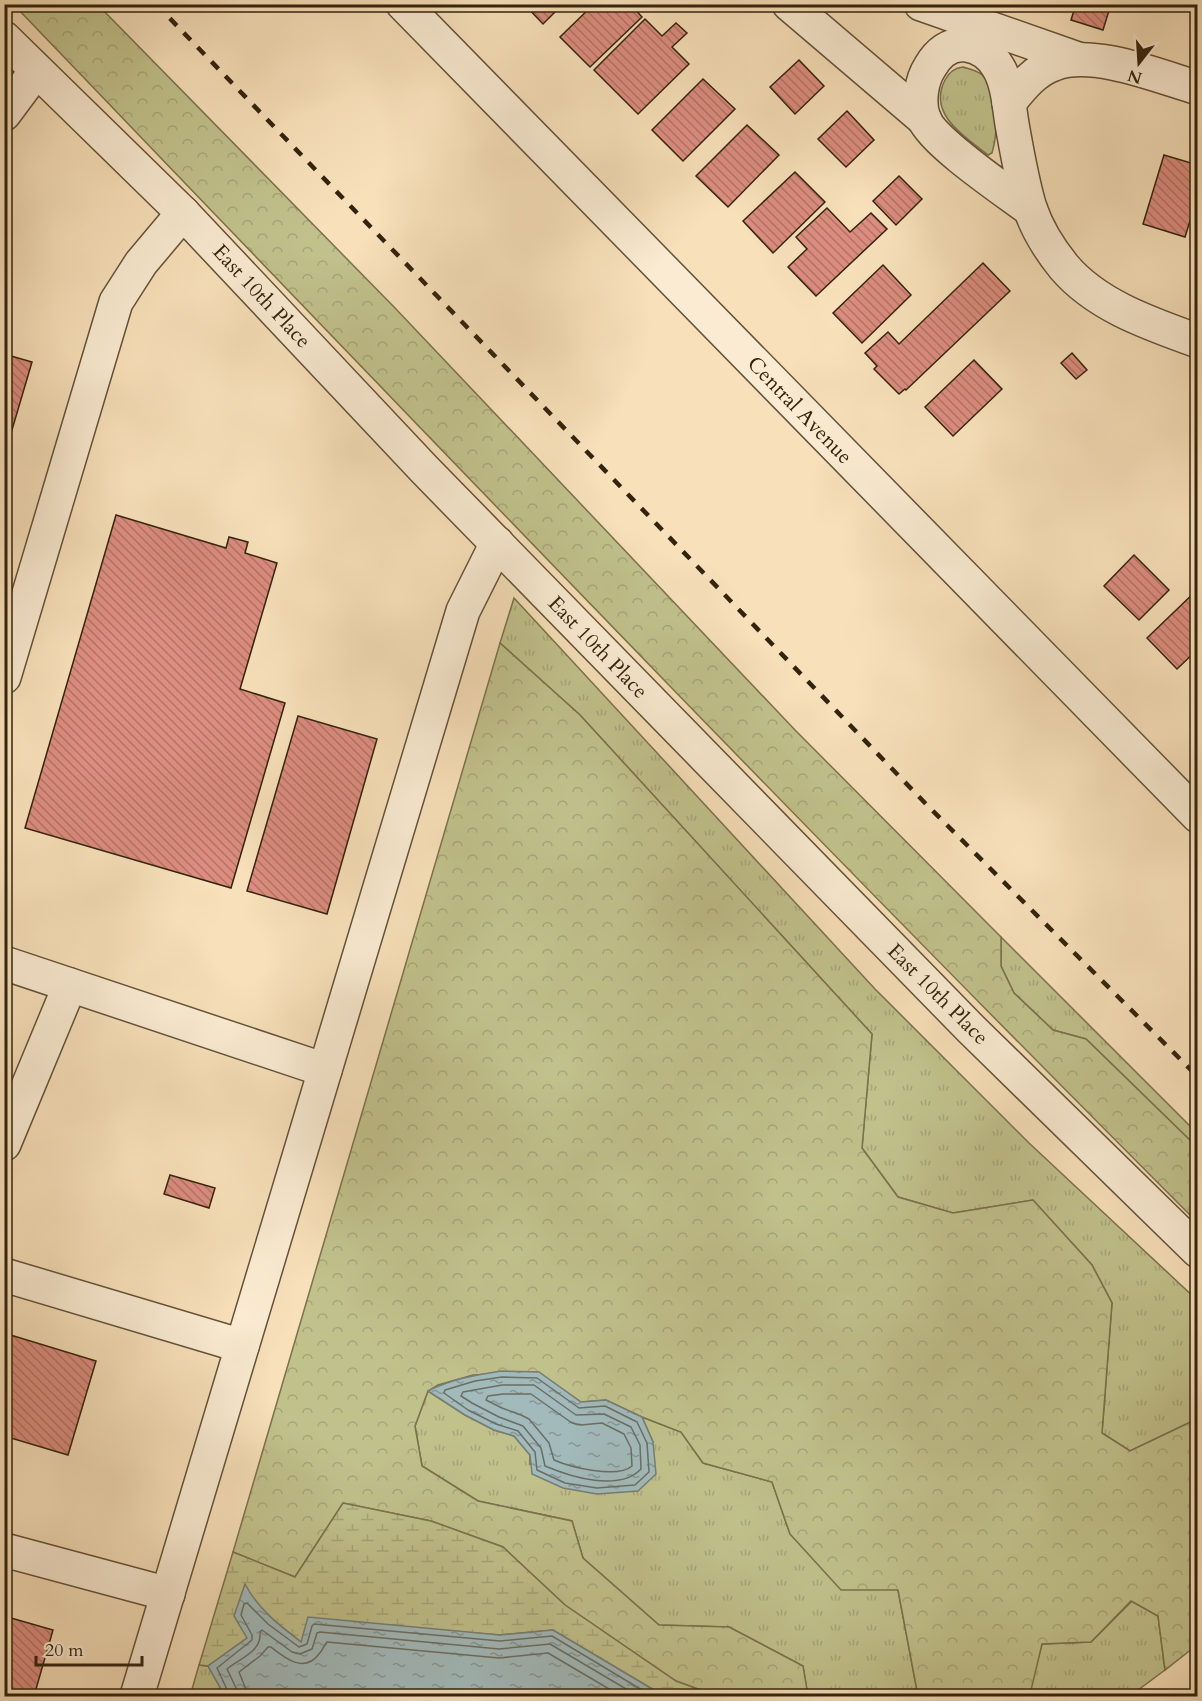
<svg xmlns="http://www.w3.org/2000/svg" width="1202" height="1701" font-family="Cardo,serif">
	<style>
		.grass { fill: url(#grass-tufts); stroke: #7a724c; stroke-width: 1.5 }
		.forest { fill: url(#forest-crowns); stroke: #7a724c; stroke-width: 1.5 }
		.wetland { fill: url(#wetland-marsh); stroke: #7a724c; stroke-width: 1.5 }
		.water { fill: url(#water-ripples); stroke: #767e75; stroke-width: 1.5 }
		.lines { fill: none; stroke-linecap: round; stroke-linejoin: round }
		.shore { stroke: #6a6e64; stroke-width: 1.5 }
		.building { fill: url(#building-back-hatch); stroke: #33230d; stroke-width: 1.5 }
		.minor-casing { stroke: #645238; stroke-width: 36 }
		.minor { stroke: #faebd2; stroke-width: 33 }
		.rail { stroke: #33230d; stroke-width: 4.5; stroke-dasharray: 10 10; stroke-linecap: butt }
		.labels { text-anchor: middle; stroke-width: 6; stroke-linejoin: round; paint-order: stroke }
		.street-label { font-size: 21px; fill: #33230d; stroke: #faebd2 }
	</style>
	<defs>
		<pattern id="grass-tufts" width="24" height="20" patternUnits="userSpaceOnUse" patternTransform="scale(1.5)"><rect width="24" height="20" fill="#c1c18c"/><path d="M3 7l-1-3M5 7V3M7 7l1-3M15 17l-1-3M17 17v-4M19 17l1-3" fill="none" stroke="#a6a678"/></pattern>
		<pattern id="forest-crowns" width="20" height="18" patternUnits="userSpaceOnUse" patternTransform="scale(1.5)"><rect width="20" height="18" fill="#c1c18c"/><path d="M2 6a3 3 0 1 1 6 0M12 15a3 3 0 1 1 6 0" fill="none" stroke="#a6a678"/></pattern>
		<pattern id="wetland-marsh" width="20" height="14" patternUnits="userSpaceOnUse" patternTransform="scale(1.5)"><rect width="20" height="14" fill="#c1c18c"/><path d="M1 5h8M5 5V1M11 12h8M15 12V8" fill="none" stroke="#a6a678"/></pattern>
		<pattern id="water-ripples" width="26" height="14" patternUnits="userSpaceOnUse" patternTransform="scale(1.5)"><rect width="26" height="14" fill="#a2babb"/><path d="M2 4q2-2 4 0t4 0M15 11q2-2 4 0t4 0" fill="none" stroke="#859796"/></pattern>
		<pattern id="building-back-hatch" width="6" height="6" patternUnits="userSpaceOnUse" patternTransform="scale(1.5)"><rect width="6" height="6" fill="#dc8d7f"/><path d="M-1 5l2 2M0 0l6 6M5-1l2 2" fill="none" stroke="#b37366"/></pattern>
	</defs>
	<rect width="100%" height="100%" fill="#f7e0ba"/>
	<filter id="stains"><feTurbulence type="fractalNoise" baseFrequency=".00333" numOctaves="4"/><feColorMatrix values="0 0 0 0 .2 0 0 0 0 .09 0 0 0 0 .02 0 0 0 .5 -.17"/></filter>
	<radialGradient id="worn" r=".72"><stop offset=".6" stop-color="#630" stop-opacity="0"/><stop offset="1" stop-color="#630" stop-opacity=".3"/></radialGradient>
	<!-- grass -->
	<g class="grass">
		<path d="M963,67C969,69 976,70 981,74C999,88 998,134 992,153L988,155C965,137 927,114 945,80C949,72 954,68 963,67Z"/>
		<path d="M514,598L875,989L1029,1143L1197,1300V1419L1130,1451L1102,1433L1112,1303L1092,1265L1033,1200L953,1213L898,1197L862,1148L872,1034L580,715L500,643Z"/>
		<path d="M1001,937L1197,1133V1147L1086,1039L1053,1030L1014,993L1001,966Z"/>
		<path d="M428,1391L465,1415L494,1430L514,1436L530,1455V1464L653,1442L642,1417L681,1432L703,1463L772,1482L790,1534L898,1590L918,1696H808L803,1666L729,1627L659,1625L583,1558L572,1521L478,1501L422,1466L415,1426Z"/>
		<path d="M1132,1601L1158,1616L1165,1670L1130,1696H1035L1030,1690L1042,1644L1091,1642Z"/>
		<path d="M199,1665L208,1666L225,1696H190Z"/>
	</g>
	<!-- forest -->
	<g class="forest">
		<path d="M14,5H98L395,308L795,730L1001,937V966L1014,993L1053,1030L1086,1039L1197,1147V1222C797,822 406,413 14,5Z"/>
		<path d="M500,643L580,715L872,1034L862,1148L898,1197L953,1213L1033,1200L1092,1265L1112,1303L1102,1433L1130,1451L1197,1419V1645L1165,1670L1158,1616L1131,1601L1091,1642L1042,1644L1031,1690L1035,1696H918L898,1590H841L790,1534L772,1482L703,1463L681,1432L642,1417L606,1400L581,1402L538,1372L473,1375L438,1385L428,1391L415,1426L422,1466L478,1501L572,1521L583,1558L659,1625L729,1627L803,1666L808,1696H717L676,1681L565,1605L503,1547L431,1521L343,1503L295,1577L233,1552Z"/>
	</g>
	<!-- wetland -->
	<path class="wetland" d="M343,1503L431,1521L503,1547L565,1605L676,1681L717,1696H664L553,1630L500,1635L408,1628L301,1642L272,1619L253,1600L247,1638L208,1666L199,1665L233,1552L295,1577Z"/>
	<!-- water -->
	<g class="water">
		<path d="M501,1371L539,1372L581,1402L606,1400L642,1417L653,1442L656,1474L638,1491L597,1494L563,1488L532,1474L530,1455L514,1436L494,1430L465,1415L428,1391C451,1379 476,1375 501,1371Z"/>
		<path d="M245,1584C258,1609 279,1625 301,1642L308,1617L500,1635L553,1630L664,1696H225L208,1666L247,1638L234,1616Z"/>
	</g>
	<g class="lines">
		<!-- shore -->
		<g class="shore">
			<path d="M502,1377L537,1378L579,1408L605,1406L637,1422L647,1443L649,1472L635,1485L597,1488L565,1483L537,1470L535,1452L518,1431L496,1424L468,1410L444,1393L445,1390L475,1381Z"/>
			<path d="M502,1385H534L576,1415L604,1414L631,1427L640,1445L641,1469C619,1492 571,1477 545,1466L541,1448L523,1426L499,1417L472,1403L461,1396L463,1392Z"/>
			<path d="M503,1394H531L572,1423L581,1425L602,1423L624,1434L631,1448L632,1466C617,1479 570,1467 554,1460L549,1443L529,1419L521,1415L502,1408L486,1400L488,1396Z"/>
			<path d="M230,1696L217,1668L252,1640V1635L241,1615L244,1604L247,1603L268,1624L299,1647L307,1644L312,1626L314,1624L500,1641L552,1636L652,1696"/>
			<path d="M238,1696L237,1690L227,1669C240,1658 262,1652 260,1632L262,1630L292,1652L300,1654L312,1649L317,1633L320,1632L499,1649L550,1644L638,1696"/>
			<path d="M247,1696L245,1687L239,1672L260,1656L268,1647H271C285,1658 304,1674 319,1654C323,1650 324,1645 327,1642L499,1658L548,1653L621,1696"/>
		</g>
	</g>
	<!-- building -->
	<g class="building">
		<path d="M524,4H563L543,24Z"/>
		<path d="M594,4H630L642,17L590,67L560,37Z"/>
		<path d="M1076,4H1111L1103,30L1071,20Z"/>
		<path d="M645,19L662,36L676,23L687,33L672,47L689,64L638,114L594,70Z"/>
		<path d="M799,60L824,86L795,114L770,87Z"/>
		<path d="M703,79L735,109L683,161L652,130Z"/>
		<path d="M847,111L874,140L846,167L818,139Z"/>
		<path d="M747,125L779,155L728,207L696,176Z"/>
		<path d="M1164,155L1198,165V195L1185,237L1143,224Z"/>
		<path d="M795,172L825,202L773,253L743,221Z"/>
		<path d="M899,176L922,199L896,225L873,201Z"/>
		<path d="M827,208L850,232L871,213L887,229L816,296L788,267L807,249L796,237Z"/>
		<path d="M983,263L1010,291L906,390L905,389L899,394L874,369L877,366L865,353L888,332L899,344Z"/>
		<path d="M883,265L911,295L862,343L833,313Z"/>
		<path d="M1072,353L1087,370L1076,379L1061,363Z"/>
		<path d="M4,354L32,362L4,457Z"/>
		<path d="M974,360L1002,389L953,436L925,407Z"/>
		<path d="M116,515L226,548L229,537L248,542L245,553L277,563L240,689L285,703L231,888L25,828Z"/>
		<path d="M1134,555L1169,590L1139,620L1104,586Z"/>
		<path d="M1198,589V649L1177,669L1147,638Z"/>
		<path d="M298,716L377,739L327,914L247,891Z"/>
		<path d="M170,1175L215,1188L209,1208L164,1194Z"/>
		<path d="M4,1333L96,1361L68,1455L4,1436Z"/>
		<path d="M4,1616L53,1630L34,1696H4Z"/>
	</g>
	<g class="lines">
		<defs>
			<g id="minor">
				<path d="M403,4L1198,816"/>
				<path d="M789,4L925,120"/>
				<path d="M921,4L1078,59"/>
				<path d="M4,38L183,213L425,470L971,1029L1198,1251"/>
				<path d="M1009,103C1021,88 1035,70 1054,64C1093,49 1158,76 1198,88"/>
				<path d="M4,114L36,71"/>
				<path d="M1031,210C1007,192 934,143 924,119C918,103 921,81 930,67C938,53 950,43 966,45C980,47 991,55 998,67C1008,83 1009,106 1012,124C1017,152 1022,182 1030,208C1037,229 1051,251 1064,267C1097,306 1151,324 1198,341"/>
				<path d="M4,677L116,302L141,263L183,213"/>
				<path d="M4,963L325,1070"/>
				<path d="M4,1144L70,985"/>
				<path d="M4,1275L242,1346"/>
				<path d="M4,1550L168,1594"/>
				<path d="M137,1696L463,611L497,543"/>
			</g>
		</defs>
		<!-- minor casing -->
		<use href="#minor" class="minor-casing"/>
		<!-- minor -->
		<use href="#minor" class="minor"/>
		<!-- rail -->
		<path class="rail" d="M156,4L925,803L1198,1077"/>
	</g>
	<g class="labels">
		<!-- street labels -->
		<g class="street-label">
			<text transform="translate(262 296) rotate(47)" y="7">East 10th Place</text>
			<text transform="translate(800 410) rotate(46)" y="7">Central Avenue</text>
			<text transform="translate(598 647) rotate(46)" y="7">East 10th Place</text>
			<text transform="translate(938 994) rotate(45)" y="7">East 10th Place</text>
		</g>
	</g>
	<!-- margin -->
	<rect width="1202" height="1701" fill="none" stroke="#f7e0ba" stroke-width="24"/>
	<rect x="6" y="6" width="1190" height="1689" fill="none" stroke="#33230d" stroke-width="3"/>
	<rect x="12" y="12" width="1178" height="1677" fill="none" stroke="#33230d" stroke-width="1.5"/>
	<!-- north arrow -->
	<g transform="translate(1139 63) rotate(197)" stroke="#faebd2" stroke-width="4.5" paint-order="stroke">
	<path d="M0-4.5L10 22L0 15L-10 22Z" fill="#33230d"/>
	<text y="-9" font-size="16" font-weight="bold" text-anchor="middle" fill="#33230d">N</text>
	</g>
	<!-- scale -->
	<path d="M36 1656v9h106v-9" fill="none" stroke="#33230d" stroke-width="3"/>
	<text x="45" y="1656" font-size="18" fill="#33230d" stroke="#faebd2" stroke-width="4.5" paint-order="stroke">20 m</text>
	<rect width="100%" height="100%" filter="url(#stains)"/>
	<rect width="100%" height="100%" fill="url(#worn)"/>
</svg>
